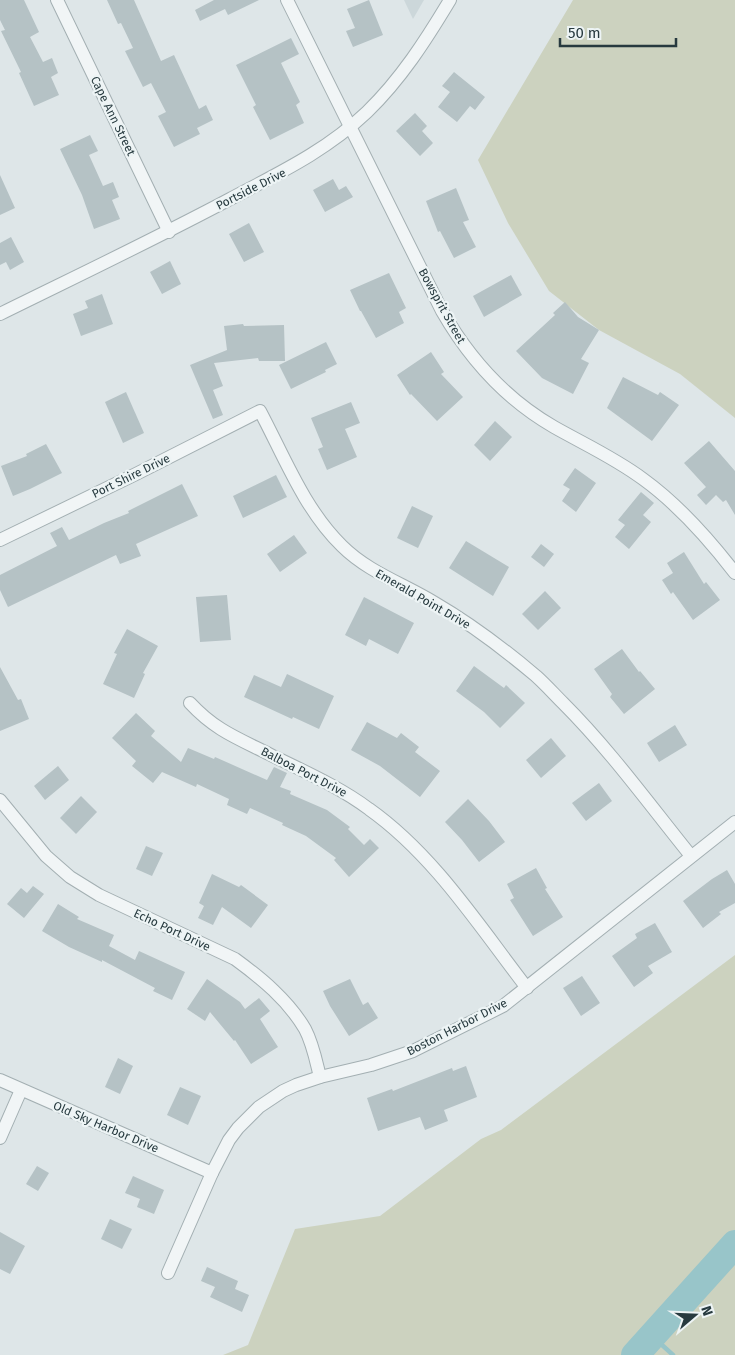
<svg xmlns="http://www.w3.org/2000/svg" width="735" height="1355" font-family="'Fira Sans',sans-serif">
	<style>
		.built { fill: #ccd7da }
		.green { fill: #ccd2bf }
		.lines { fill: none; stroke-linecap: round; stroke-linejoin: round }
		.stream { stroke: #98c5c9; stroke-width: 4.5 }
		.river { stroke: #98c5c9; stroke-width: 28 }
		.building { fill: #b5c2c5 }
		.minor-casing { stroke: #a3afb2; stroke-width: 14 }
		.minor { stroke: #f1f5f6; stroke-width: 12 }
		.labels { text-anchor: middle; stroke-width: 4.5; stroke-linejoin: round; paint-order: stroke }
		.street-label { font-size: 12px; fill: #273a3f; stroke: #edf4f5 }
	</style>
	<rect width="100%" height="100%" fill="#dee6e8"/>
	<!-- built -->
	<path class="built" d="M404,0H424L413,19Z"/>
	<!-- green -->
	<g class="green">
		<path d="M573,0H735V418L680,374L599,330L549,291L508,223L478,160Z"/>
		<path d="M735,955V1355H223L248,1345L295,1229L380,1216L481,1139L501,1130Z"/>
	</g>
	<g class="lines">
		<!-- stream -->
		<path class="stream" d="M651,1335L673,1355"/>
		<!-- river -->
		<path class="river" d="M635,1355L735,1244"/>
	</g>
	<!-- building -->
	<g class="building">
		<path d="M0,0H24L39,32L30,37L43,62L52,58L58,73L51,77L59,95L34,106L19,73L21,72L1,31L5,30L0,20Z"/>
		<path d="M107,0H134L161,61L174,55L199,109L206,105L213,120L197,128L200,134L174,147L158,116L166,112L151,83L143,87L125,51L133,48L121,23L118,24Z"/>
		<path d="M214,0H259L228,15L225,9L200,21L195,10Z"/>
		<path d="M369,0L383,35L353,47L346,31L355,28L347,9Z"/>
		<path d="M291,38L299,54L281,63L300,102L296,105L304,123L270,140L253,107L256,105L236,65Z"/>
		<path d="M454,72L485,97L475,110L470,106L457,122L438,107L450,92L442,86Z"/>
		<path d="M415,113L427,126L422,131L433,143L420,156L396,131Z"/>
		<path d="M90,135L98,151L89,155L103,186L113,182L119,197L112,200L120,219L94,229L82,195L60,149Z"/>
		<path d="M0,175L15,208L0,215Z"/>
		<path d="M333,179L339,190L346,186L353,197L325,212L313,190Z"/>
		<path d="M456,188L469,220L463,222L476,247L454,258L440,231L438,232L426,201Z"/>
		<path d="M249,223L264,252L244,262L229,234Z"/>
		<path d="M11,237L24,262L10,270L6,262L0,265V243Z"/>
		<path d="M170,261L181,284L162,294L150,272Z"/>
		<path d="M389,273L406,308L399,312L404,323L376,338L361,311H360L350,290Z"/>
		<path d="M511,275L522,295L484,317L473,296Z"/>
		<path d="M102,294L113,324L81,336L73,314L88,308L85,301Z"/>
		<path d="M565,302L578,317L599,330L581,359L589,363L573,394L542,378L516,351L555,315L553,313Z"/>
		<path d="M243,324L244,326L284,325L285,361H259L258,358L214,363L223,386L213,390L223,415L213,419L190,365L227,350L224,326Z"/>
		<path d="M326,342L337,364L325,370L326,372L291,389L279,365Z"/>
		<path d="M431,352L444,372L441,374L463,397L437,421L411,394L410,395L397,375Z"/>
		<path d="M623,377L658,395L660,392L679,405L652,441L607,408Z"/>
		<path d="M126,392L144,433L123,443L105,402Z"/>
		<path d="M351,402L360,423L345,429L357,457L327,470L318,449L323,447L311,418Z"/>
		<path d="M495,421L512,437L490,461L474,445Z"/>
		<path d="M709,441L735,471V515L726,500L723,502L716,495L706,505L697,495L706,487L684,463Z"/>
		<path d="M46,444L62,473L30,489L13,496L1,466L27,456L26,454Z"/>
		<path d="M575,468L596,483L576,512L562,501L570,489L563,485Z"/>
		<path d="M276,475L287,497L243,518L233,496Z"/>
		<path d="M182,484L198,516L136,544L141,556L120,564L116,555L8,607L0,590V575L57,546L50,533L62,527L69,540L104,523L129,513L128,511Z"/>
		<path d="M641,492L654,503L643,515L651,522L629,549L615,537L625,525L618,520Z"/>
		<path d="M412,506L433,516L418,548L397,538Z"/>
		<path d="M294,535L307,553L280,572L267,554Z"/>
		<path d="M466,541L509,567L493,596L449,568Z"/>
		<path d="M541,544L554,554L544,567L531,557Z"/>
		<path d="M684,552L704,584L706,582L720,600L693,620L673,592L671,594L662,580L673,573L667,563Z"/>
		<path d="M545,591L561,608L538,630L522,614Z"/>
		<path d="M227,595L231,640L200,642L196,597Z"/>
		<path d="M364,597L414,623L398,654L369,639L366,646L345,635Z"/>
		<path d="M127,629L158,646L143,673L145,674L134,698L103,684L117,654L114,653Z"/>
		<path d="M622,649L639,672L640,671L655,689L624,714L610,697L612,694L594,669Z"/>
		<path d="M474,666L504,688L506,685L525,703L500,728L484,712L456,691Z"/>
		<path d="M0,667L18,700L21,699L29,719L0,731Z"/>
		<path d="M287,674L334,696L319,729L293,717L292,719L244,697L254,675L281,687Z"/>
		<path d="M136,713L155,731L151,736L181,762L188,748L214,759L215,757L267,780L274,767L287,773L280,787L291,791L290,794L327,810L350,827L348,829L364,845L370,839L379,848L349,877L334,860L336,858L306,836L282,825L283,823L250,808L247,814L227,805L229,799L197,784L196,787L162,772L153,783L132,766L136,761L112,738Z"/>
		<path d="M367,722L397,738L401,733L419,747L415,752L440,771L420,797L380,766L351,750Z"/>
		<path d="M675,725L687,745L659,762L647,743Z"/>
		<path d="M551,738L566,756L541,778L526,760Z"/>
		<path d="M58,766L69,780L45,800L34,786Z"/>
		<path d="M599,783L612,801L586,821L572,803Z"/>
		<path d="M81,796L97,812L76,834L60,818Z"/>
		<path d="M468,799L489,821L505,842L479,862L462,840L445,822Z"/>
		<path d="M146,846L163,853L152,876L136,869Z"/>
		<path d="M536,868L547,888L545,889L563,917L533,936L510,900L514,898L507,884Z"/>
		<path d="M727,870L735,884V903L719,912L721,914L703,928L683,901L712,879Z"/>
		<path d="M212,874L239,887L241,885L268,905L251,928L222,907L213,925L198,918L204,906L199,903Z"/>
		<path d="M33,886L44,894L24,918L7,904L21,888L27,893Z"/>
		<path d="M58,904L79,917L77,919L114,935L109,946L135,960L139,951L185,972L172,1000L153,991L155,988L102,960V962L69,947L42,931Z"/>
		<path d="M655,923L672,952L648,966L653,973L634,987L612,956L637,938L635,934Z"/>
		<path d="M582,976L600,1003L581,1016L563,988Z"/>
		<path d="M207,979L240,1002L245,1009L259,998L270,1011L260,1019L278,1047L251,1064L235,1040L234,1041L210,1012L205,1021L187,1009Z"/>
		<path d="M350,979L363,1005L368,1002L378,1018L349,1036L330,1006L323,991Z"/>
		<path d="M118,1058L133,1066L120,1094L105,1087Z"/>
		<path d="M466,1066L477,1097L444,1110L448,1121L425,1130L420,1117L378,1131L367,1098L392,1089L393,1091L452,1068L453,1071Z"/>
		<path d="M180,1087L201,1096L188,1125L167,1115Z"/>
		<path d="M37,1166L49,1173L38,1191L26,1184Z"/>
		<path d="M133,1176L164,1190L154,1214L137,1207L140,1199L125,1193Z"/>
		<path d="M110,1219L132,1229L122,1249L101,1239Z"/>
		<path d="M0,1232L25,1246L10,1274L0,1269Z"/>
		<path d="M207,1267L238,1281L235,1289L249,1295L242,1312L210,1297L215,1287L201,1281Z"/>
	</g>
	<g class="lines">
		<defs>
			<g id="minor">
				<path d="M57,0L169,232"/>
				<path d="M287,0L442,311C469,358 507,400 554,427C584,444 615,458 643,479C679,505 708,538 735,573"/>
				<path d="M0,314C77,276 155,239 230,199C279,173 326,151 367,112C401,79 426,40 450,0"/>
				<path d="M0,540L136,474L260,411C284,456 304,509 342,546C368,572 404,584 435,603C471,624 504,649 536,676C545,684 554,694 563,703C610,750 649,804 691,856"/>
				<path d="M190,703C215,730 237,738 269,754C303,771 338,786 369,809C434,855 479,926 527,988"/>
				<path d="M0,800L46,856L70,877L99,895L235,959C261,978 288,1000 305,1029C313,1044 316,1061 320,1077"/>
				<path d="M0,1080L212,1173"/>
				<path d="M0,1138L21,1090"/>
				<path d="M168,1273L212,1173L229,1140L238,1128L259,1107L283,1091L296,1085L320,1077L371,1065L413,1051L503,1006L735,822"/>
			</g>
		</defs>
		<!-- minor casing -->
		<use href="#minor" class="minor-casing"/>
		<!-- minor -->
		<use href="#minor" class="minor"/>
	</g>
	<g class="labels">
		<!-- street labels -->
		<g class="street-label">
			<text transform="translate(113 116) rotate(64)" y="4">Cape Ann Street</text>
			<text transform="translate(251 189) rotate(-27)" y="4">Portside Drive</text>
			<text transform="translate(442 306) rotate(61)" y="4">Bowsprit Street</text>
			<text transform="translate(131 476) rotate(-26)" y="4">Port Shire Drive</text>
			<text transform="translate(423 599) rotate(30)" y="4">Emerald Point Drive</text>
			<text transform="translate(304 772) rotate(27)" y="4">Balboa Port Drive</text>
			<text transform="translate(172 930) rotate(25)" y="4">Echo Port Drive</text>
			<text transform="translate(457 1027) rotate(-27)" y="4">Boston Harbor Drive</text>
			<text transform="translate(106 1127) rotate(23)" y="4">Old Sky Harbor Drive</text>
		</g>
	</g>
	<!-- north arrow -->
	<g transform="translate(695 1315) rotate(71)" stroke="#edf4f5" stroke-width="4" paint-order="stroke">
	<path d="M0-4L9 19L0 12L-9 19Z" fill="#273a3f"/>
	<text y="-8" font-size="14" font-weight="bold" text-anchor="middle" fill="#273a3f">N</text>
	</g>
	<!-- scale -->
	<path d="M560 38v8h116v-8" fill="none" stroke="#273a3f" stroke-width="2.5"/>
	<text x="568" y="38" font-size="15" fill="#273a3f" stroke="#edf4f5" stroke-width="4" paint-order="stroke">50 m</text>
</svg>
